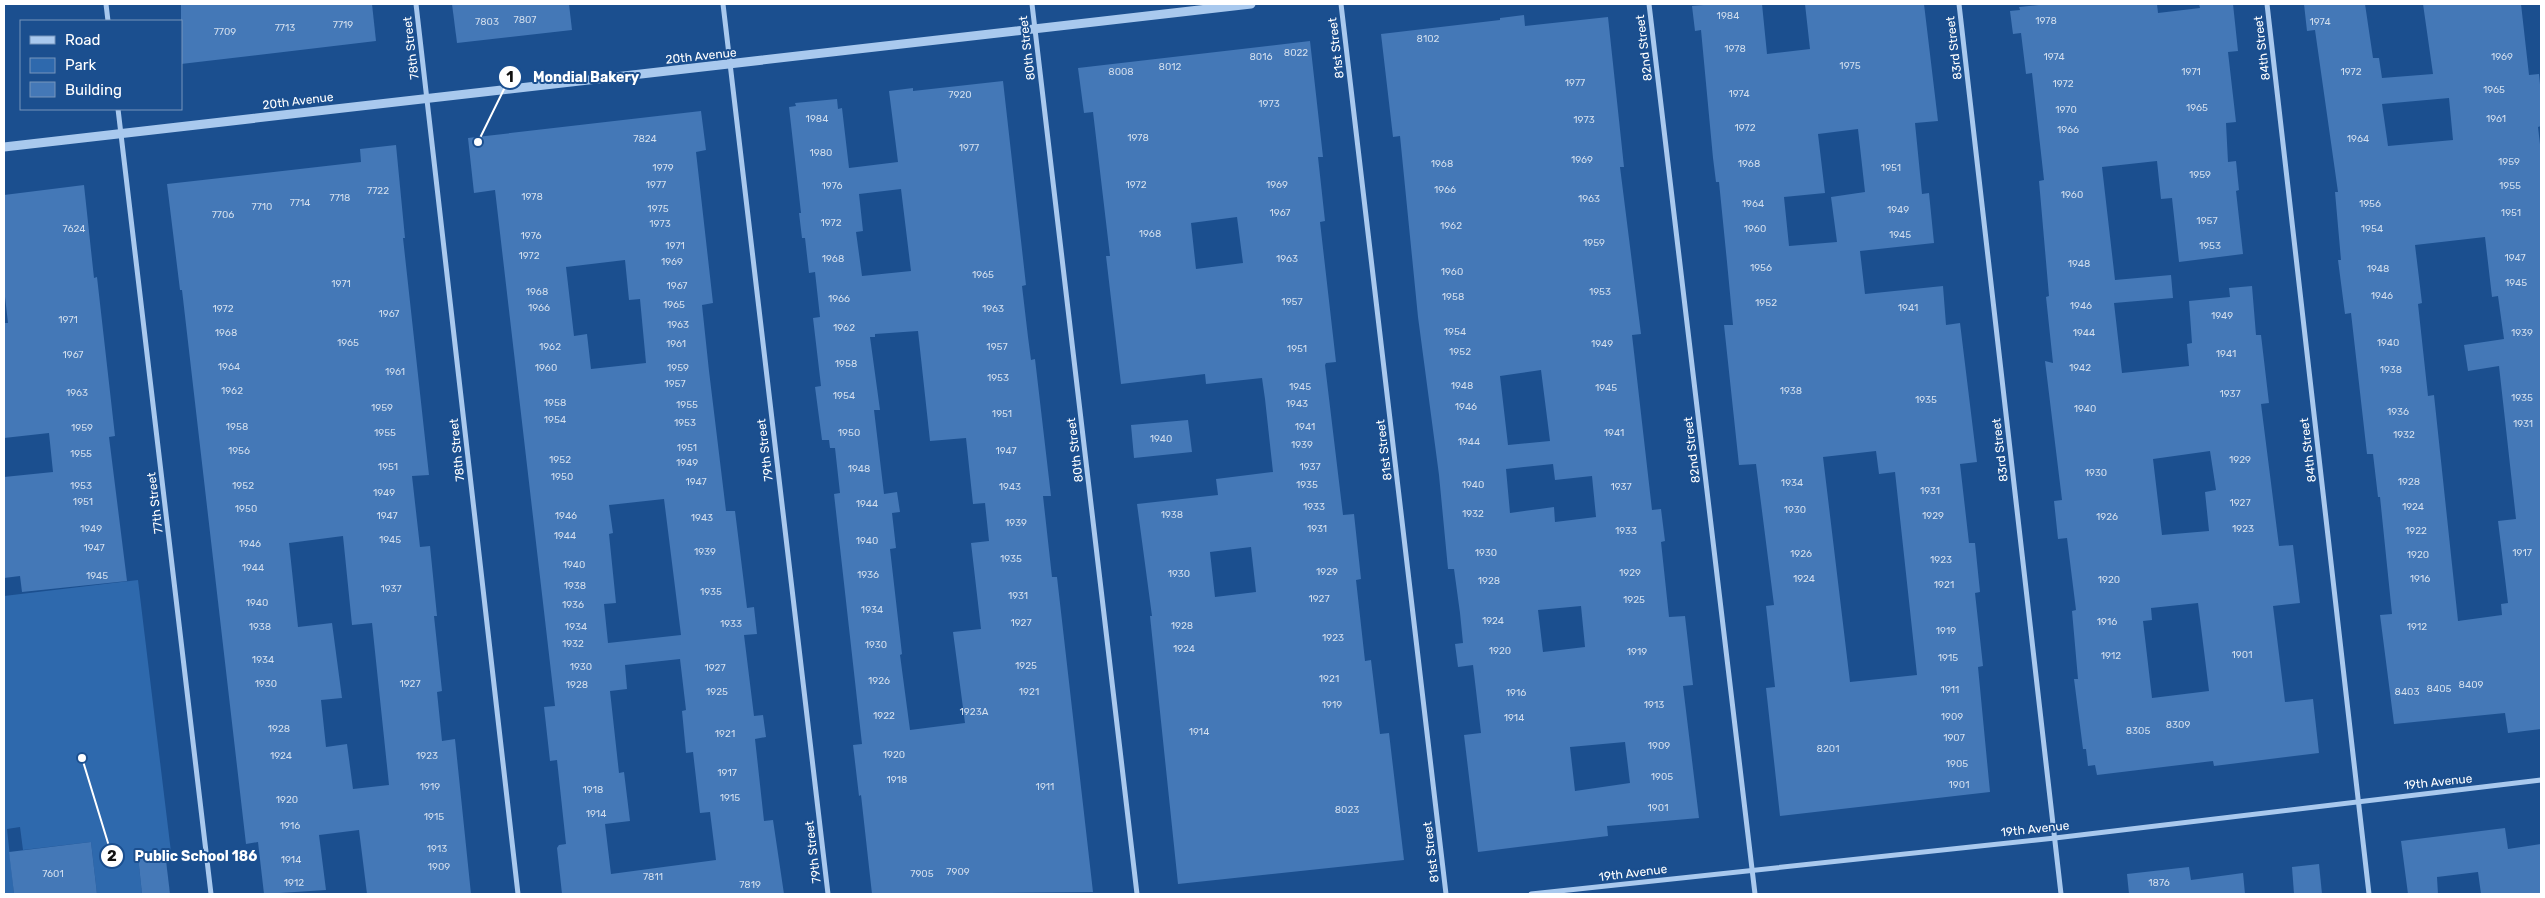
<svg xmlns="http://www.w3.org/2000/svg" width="2545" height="898" font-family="Rubik,sans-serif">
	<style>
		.green { fill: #2e69ad }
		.building { fill: #4478b7; fill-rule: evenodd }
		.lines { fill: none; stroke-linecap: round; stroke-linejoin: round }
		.minor { stroke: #a9c9ee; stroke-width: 5 }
		.tertiary { stroke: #a9c9ee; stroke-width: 9 }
		.labels { text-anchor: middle; stroke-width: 4; stroke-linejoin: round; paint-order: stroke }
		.number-label { font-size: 10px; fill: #d0dded }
		.street-label { font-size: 12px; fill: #fff; stroke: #1b4f8f }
		.leader { fill: none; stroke: #fff; stroke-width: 2 }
		.callout-dot { fill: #fff; stroke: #1b4f8f; stroke-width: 2 }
		.mark-label { font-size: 15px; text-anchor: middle; font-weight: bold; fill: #111 }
		.callout-label { font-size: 14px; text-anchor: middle; font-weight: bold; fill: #fff; stroke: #1b4f8f; stroke-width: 4; stroke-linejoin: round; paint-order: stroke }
	</style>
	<rect width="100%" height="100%" fill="#1b4f8f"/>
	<!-- green -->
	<path class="green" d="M138,580L171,852L138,856L142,894H97L91,842L23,850L20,827L7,829L14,894H4V596Z"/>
	<!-- building -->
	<g class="building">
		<path d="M181,4H372L376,41L181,64Z"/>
		<path d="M452,4H569L572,30L457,43Z"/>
		<path d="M1715,4H1762L1767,54L1810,49L1805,4H1924L1938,121L1915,123L1922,194L1929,193L1934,243L1860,251L1865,294L1943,286L1946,325L1960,323L1977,462L1960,464L1969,543H1975L1980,592L1975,593L1983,666L1978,667L1990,792L1780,816L1766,688L1775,687L1766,606L1774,605L1756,464L1739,465L1724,325H1733L1727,262L1719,182H1716L1713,158L1701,30L1695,31L1692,6ZM1858,129L1865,192L1831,197L1837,242L1789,246L1784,197L1825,193L1818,134ZM1876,451L1879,474L1895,472L1917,675L1850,682L1823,457Z"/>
		<path d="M2048,4H2157L2158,13L2200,8L2199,4H2233L2238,51L2228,52L2236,122L2226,123L2228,162L2236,161L2239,190L2236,191L2243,254L2179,262L2172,198L2161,199L2157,161L2102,167L2115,280L2171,275L2173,298L2114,303L2122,373L2189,366L2187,344L2192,343L2189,301L2230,297L2229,288L2252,286L2256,335H2261L2269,403L2261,404L2279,546L2293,545L2300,603L2273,606L2285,702L2313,699L2319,753L2214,766L2213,761L2097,775L2095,765L2088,766L2086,749H2083L2074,679H2078L2072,611L2076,610L2067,538L2058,539L2054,501L2062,500L2045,361L2053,363L2046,297L2049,296L2039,181L2044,180L2032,73L2026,74L2021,33L2013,34L2010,11L2020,10L2019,7ZM2210,451L2216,490L2205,492L2209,531L2162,535L2153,459ZM2198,603L2209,691L2152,698L2143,621L2152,620L2151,608Z"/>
		<path d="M2304,4H2365L2373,58H2379L2382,78L2433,74L2423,4H2521L2529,75L2539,74L2541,95V126L2538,127L2541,153V729L2508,733L2505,713L2394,724L2380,615L2392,614L2380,497H2378L2373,454H2367L2351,313L2345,314L2338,260H2341L2335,192H2338L2315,30L2307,31ZM2449,98L2453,140L2388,146L2382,104ZM2485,237L2492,297L2498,296L2504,339L2464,345L2468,371L2499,366L2516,519L2498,521L2508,603L2501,604L2502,615L2458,621L2434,395L2428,396L2418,304L2422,303L2415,245Z"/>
		<path d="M1524,15L1525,26L1608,17L1624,167H1620L1641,334L1632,335L1635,361L1652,510L1661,509L1665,541L1661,542L1669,617L1685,616L1693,685L1683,686L1699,818L1607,826L1608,836L1478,852L1464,735L1481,733L1473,665L1458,667L1455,644L1463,643L1460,613L1454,569H1448L1439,475L1418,317L1400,136L1393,137L1381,34L1500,20V18ZM1541,370L1550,441L1508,445L1500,376ZM1553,464L1555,480L1592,476L1596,517L1555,522L1554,507L1510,513L1506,469ZM1581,606L1585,647L1543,652L1538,610ZM1625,742L1630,783L1575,791L1570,747Z"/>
		<path d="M1310,41L1323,157H1318L1325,221L1320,222L1336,362L1326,363L1325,365L1343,515L1354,514L1361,579L1356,580L1365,661L1371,660L1380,734L1389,733L1404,860L1178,884L1150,616H1152L1137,504L1218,495L1216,479L1273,472L1265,399L1262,378L1206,384L1205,374L1121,384L1106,256H1110L1093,112L1084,113L1078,68ZM1237,217L1243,263L1196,269L1191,223ZM1251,547L1256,592L1215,597L1210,552Z"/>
		<path d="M1003,81L1026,285L1022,286L1028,337L1031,360L1035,359L1051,496H1043L1052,577H1057L1093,892L872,894L861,795L859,796L853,745L862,744L834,494L840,493L835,448H830L829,440H822L815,387L821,386L813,318L820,317L815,272L809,273L805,238H802L799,213H801L789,107L796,106L795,103L837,99L838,109L842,108L849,168L898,162L889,91L913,88V91ZM901,189L911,271L862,276L856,232L863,231L859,194ZM918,331L930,441L966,438L973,504L985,503L989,541L971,543L981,629L953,632L965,723L910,730L900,655L902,654L890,549L896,548L892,513L900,512L897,492L884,494L874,410H880L870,337H875V334Z"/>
		<path d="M701,111L706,150L696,152L713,303L702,305L709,371L726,511H735L747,608L754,607L757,634L744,635L754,716L763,715L766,737L755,739L764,821L773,820L784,894H562L557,848L559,845L566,844L557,760L550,761L544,707L555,706L495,190L474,193L468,138ZM625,260L629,300L640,299L646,363L591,369L587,334L574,336L566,267ZM664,499L681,635L608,643L604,604L616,603L609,534L613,533L609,505ZM680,659L686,710L682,711L686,753L693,752L700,813L710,812L716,860L611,874L605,824L630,821L624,772L619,773L610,691L627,689L625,665Z"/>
		<path d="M396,145L405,238H403L429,475L412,476L420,547L430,546L437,616H434L442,691L437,692L442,741L455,739L471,894H367L359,830L319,835L326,890L264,894L258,842L246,844L182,290H180L167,184L361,162L360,149ZM343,536L352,625L372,623L389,785L353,789L347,744L326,747L321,700L342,698L332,623L298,627L289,543Z"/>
		<path d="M84,185L94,278L97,277L115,436L109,437L127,581L22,592L20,576L4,578V477L53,472L49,433L4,438V323H8L4,288V195Z"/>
		<path d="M1188,420L1192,452L1134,458L1131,425Z"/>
		<path d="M2505,828L2508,849L2541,844V894H2481L2478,872L2437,877L2438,894H2408L2401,841Z"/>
		<path d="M91,842L97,894H14L9,852Z"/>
		<path d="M165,852L170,894H142L138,856Z"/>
		<path d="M2319,864L2322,894H2294L2292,867Z"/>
		<path d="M2189,867L2191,880L2243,873L2245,894H2129L2127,874Z"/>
	</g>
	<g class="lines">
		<!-- minor -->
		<g class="minor">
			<path d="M106,4L108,21"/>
			<path d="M416,4L518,894"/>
			<path d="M723,4L828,894"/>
			<path d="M1032,4L1137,894"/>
			<path d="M1341,4L1446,894"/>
			<path d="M1649,4L1755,894"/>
			<path d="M1959,4L2061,894"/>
			<path d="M2267,4L2369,894"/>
			<path d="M118,109L211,894"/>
			<path d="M1531,894L2055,838L2541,780"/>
		</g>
		<!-- tertiary -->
		<path class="tertiary" d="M4,147L1251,4"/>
	</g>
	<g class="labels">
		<!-- number labels -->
		<g class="number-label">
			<text x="1728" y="19">1984</text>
			<text x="525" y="23">7807</text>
			<text x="2046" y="24">1978</text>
			<text x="487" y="25">7803</text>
			<text x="2320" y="25">1974</text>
			<text x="343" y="28">7719</text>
			<text x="285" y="31">7713</text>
			<text x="225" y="35">7709</text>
			<text x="1428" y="42">8102</text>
			<text x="1735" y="52">1978</text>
			<text x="1296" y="56">8022</text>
			<text x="1261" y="60">8016</text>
			<text x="2054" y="60">1974</text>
			<text x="2502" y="60">1969</text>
			<text x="1850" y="69">1975</text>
			<text x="1170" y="70">8012</text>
			<text x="1121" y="75">8008</text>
			<text x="2191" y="75">1971</text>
			<text x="2351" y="75">1972</text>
			<text x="1575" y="86">1977</text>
			<text x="2063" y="87">1972</text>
			<text x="2494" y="93">1965</text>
			<text x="1739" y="97">1974</text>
			<text x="960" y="98">7920</text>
			<text x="1269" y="107">1973</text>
			<text x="2197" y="111">1965</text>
			<text x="2066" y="113">1970</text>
			<text x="817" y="122">1984</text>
			<text x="2496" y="122">1961</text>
			<text x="1584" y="123">1973</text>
			<text x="1745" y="131">1972</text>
			<text x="2068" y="133">1966</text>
			<text x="1138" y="141">1978</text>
			<text x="645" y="142">7824</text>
			<text x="2358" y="142">1964</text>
			<text x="969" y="151">1977</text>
			<text x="821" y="156">1980</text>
			<text x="1582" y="163">1969</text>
			<text x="2509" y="165">1959</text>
			<text x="1442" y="167">1968</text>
			<text x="1749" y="167">1968</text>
			<text x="663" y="171">1979</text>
			<text x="1891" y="171">1951</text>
			<text x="2200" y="178">1959</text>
			<text x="656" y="188">1977</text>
			<text x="1136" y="188">1972</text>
			<text x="1277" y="188">1969</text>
			<text x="832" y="189">1976</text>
			<text x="2510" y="189">1955</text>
			<text x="1445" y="193">1966</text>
			<text x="378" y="194">7722</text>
			<text x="2072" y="198">1960</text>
			<text x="532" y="200">1978</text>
			<text x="340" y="201">7718</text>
			<text x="1589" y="202">1963</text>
			<text x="300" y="206">7714</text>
			<text x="1753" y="207">1964</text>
			<text x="2370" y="207">1956</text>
			<text x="262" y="210">7710</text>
			<text x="658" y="212">1975</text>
			<text x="1898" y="213">1949</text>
			<text x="1280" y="216">1967</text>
			<text x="2511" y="216">1951</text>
			<text x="223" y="218">7706</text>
			<text x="2207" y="224">1957</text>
			<text x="831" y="226">1972</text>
			<text x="660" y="227">1973</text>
			<text x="1451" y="229">1962</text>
			<text x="74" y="232">7624</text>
			<text x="1755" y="232">1960</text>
			<text x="2372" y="232">1954</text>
			<text x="1150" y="237">1968</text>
			<text x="1900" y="238">1945</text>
			<text x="531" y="239">1976</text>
			<text x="1594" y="246">1959</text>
			<text x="675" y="249">1971</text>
			<text x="2210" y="249">1953</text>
			<text x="529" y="259">1972</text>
			<text x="2515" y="261">1947</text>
			<text x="833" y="262">1968</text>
			<text x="1287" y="262">1963</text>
			<text x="672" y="265">1969</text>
			<text x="2079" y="267">1948</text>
			<text x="1761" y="271">1956</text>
			<text x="2378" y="272">1948</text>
			<text x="1452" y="275">1960</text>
			<text x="983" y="278">1965</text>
			<text x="2516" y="286">1945</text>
			<text x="341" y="287">1971</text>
			<text x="677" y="289">1967</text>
			<text x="537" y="295">1968</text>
			<text x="1600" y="295">1953</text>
			<text x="2382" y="299">1946</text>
			<text x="1453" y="300">1958</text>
			<text x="839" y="302">1966</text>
			<text x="1292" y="305">1957</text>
			<text x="1766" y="306">1952</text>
			<text x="674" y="308">1965</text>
			<text x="2081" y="309">1946</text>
			<text x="539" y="311">1966</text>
			<text x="1908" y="311">1941</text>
			<text x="223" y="312">1972</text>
			<text x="993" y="312">1963</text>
			<text x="389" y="317">1967</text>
			<text x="2222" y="319">1949</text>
			<text x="68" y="323">1971</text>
			<text x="678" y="328">1963</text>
			<text x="844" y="331">1962</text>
			<text x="1455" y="335">1954</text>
			<text x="226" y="336">1968</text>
			<text x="2084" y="336">1944</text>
			<text x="2522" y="336">1939</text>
			<text x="348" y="346">1965</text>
			<text x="2388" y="346">1940</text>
			<text x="676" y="347">1961</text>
			<text x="1602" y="347">1949</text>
			<text x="550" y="350">1962</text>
			<text x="997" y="350">1957</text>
			<text x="1297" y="352">1951</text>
			<text x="1460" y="355">1952</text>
			<text x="2226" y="357">1941</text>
			<text x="73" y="358">1967</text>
			<text x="846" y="367">1958</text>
			<text x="229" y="370">1964</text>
			<text x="546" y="371">1960</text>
			<text x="678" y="371">1959</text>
			<text x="2080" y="371">1942</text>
			<text x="2391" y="373">1938</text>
			<text x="395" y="375">1961</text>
			<text x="998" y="381">1953</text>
			<text x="675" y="387">1957</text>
			<text x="1462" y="389">1948</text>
			<text x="1300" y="390">1945</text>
			<text x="1606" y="391">1945</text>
			<text x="232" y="394">1962</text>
			<text x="1791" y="394">1938</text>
			<text x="77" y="396">1963</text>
			<text x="2230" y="397">1937</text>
			<text x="844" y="399">1954</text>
			<text x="2522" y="401">1935</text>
			<text x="1926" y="403">1935</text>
			<text x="555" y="406">1958</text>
			<text x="1297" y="407">1943</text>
			<text x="687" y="408">1955</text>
			<text x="1466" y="410">1946</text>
			<text x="382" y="411">1959</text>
			<text x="2085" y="412">1940</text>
			<text x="2398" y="415">1936</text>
			<text x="1002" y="417">1951</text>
			<text x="555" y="423">1954</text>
			<text x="685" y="426">1953</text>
			<text x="2523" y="427">1931</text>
			<text x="237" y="430">1958</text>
			<text x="1305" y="430">1941</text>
			<text x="82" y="431">1959</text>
			<text x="385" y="436">1955</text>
			<text x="849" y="436">1950</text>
			<text x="1614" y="436">1941</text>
			<text x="2404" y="438">1932</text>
			<text x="1161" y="442">1940</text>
			<text x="1469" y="445">1944</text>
			<text x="1302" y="448">1939</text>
			<text x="687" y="451">1951</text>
			<text x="239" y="454">1956</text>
			<text x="1006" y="454">1947</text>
			<text x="81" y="457">1955</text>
			<text x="560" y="463">1952</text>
			<text x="2240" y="463">1929</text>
			<text x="687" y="466">1949</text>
			<text x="388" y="470">1951</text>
			<text x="1310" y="470">1937</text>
			<text x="859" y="472">1948</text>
			<text x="2096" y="476">1930</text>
			<text x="562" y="480">1950</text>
			<text x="696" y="485">1947</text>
			<text x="2409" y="485">1928</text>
			<text x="1792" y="486">1934</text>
			<text x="1307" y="488">1935</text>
			<text x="1473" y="488">1940</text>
			<text x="81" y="489">1953</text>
			<text x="243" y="489">1952</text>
			<text x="1010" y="490">1943</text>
			<text x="1621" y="490">1937</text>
			<text x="1930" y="494">1931</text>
			<text x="384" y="496">1949</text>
			<text x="83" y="505">1951</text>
			<text x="2240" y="506">1927</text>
			<text x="867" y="507">1944</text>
			<text x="1314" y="510">1933</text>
			<text x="2413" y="510">1924</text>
			<text x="246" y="512">1950</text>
			<text x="1795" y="513">1930</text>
			<text x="1473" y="517">1932</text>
			<text x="1172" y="518">1938</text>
			<text x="387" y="519">1947</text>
			<text x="566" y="519">1946</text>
			<text x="1933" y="519">1929</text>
			<text x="2107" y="520">1926</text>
			<text x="702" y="521">1943</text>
			<text x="1016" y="526">1939</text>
			<text x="91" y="532">1949</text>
			<text x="1317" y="532">1931</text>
			<text x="2243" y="532">1923</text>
			<text x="1626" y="534">1933</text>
			<text x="2416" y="534">1922</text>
			<text x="565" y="539">1944</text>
			<text x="390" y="543">1945</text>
			<text x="867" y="544">1940</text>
			<text x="250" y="547">1946</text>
			<text x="94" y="551">1947</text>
			<text x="705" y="555">1939</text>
			<text x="1486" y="556">1930</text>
			<text x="2522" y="556">1917</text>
			<text x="1801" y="557">1926</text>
			<text x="2418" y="558">1920</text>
			<text x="1011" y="562">1935</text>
			<text x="1941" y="563">1923</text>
			<text x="574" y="568">1940</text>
			<text x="253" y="571">1944</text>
			<text x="1327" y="575">1929</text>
			<text x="1630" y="576">1929</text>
			<text x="1179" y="577">1930</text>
			<text x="868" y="578">1936</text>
			<text x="97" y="579">1945</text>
			<text x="1804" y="582">1924</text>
			<text x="2420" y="582">1916</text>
			<text x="2109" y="583">1920</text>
			<text x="1489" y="584">1928</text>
			<text x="1944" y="588">1921</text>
			<text x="575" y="589">1938</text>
			<text x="391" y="592">1937</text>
			<text x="711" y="595">1935</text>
			<text x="1018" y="599">1931</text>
			<text x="1319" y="602">1927</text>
			<text x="1634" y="603">1925</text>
			<text x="257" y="606">1940</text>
			<text x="573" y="608">1936</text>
			<text x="872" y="613">1934</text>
			<text x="1493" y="624">1924</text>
			<text x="2107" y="625">1916</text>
			<text x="1021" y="626">1927</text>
			<text x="731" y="627">1933</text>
			<text x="1182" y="629">1928</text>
			<text x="260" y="630">1938</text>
			<text x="576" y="630">1934</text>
			<text x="2417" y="630">1912</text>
			<text x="1946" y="634">1919</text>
			<text x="1333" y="641">1923</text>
			<text x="573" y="647">1932</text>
			<text x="876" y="648">1930</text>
			<text x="1184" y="652">1924</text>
			<text x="1500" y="654">1920</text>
			<text x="1637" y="655">1919</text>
			<text x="2242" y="658">1901</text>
			<text x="2111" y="659">1912</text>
			<text x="1948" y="661">1915</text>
			<text x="263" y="663">1934</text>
			<text x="1026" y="669">1925</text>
			<text x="581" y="670">1930</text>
			<text x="715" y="671">1927</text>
			<text x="1329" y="682">1921</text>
			<text x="879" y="684">1926</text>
			<text x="266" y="687">1930</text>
			<text x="410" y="687">1927</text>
			<text x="577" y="688">1928</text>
			<text x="2471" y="688">8409</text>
			<text x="2439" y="692">8405</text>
			<text x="1950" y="693">1911</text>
			<text x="717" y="695">1925</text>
			<text x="1029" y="695">1921</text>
			<text x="2407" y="695">8403</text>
			<text x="1516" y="696">1916</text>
			<text x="1332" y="708">1919</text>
			<text x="1654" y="708">1913</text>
			<text x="974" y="715">1923A</text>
			<text x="884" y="719">1922</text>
			<text x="1952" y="720">1909</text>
			<text x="1514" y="721">1914</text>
			<text x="2178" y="728">8309</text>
			<text x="279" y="732">1928</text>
			<text x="2138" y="734">8305</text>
			<text x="1199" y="735">1914</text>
			<text x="725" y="737">1921</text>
			<text x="1954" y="741">1907</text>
			<text x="1659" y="749">1909</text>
			<text x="1828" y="752">8201</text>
			<text x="894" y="758">1920</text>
			<text x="281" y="759">1924</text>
			<text x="427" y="759">1923</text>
			<text x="1957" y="767">1905</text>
			<text x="727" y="776">1917</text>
			<text x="1662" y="780">1905</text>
			<text x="897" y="783">1918</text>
			<text x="1959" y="788">1901</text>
			<text x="430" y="790">1919</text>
			<text x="1045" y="790">1911</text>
			<text x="593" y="793">1918</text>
			<text x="730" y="801">1915</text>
			<text x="287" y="803">1920</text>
			<text x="1658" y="811">1901</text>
			<text x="1347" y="813">8023</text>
			<text x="596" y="817">1914</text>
			<text x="434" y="820">1915</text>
			<text x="290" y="829">1916</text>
			<text x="437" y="852">1913</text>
			<text x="291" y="863">1914</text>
			<text x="439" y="870">1909</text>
			<text x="958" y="875">7909</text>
			<text x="53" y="877">7601</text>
			<text x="922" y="877">7905</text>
			<text x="653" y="880">7811</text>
			<text x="294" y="886">1912</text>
			<text x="2159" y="886">1876</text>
			<text x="750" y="888">7819</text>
		</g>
		<!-- street labels -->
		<g class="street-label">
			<text transform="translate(411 48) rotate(-97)" y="4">78th Street</text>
			<text transform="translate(1027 48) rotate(-97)" y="4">80th Street</text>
			<text transform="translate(1336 48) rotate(-97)" y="4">81st Street</text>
			<text transform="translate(1644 48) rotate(-97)" y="4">82nd Street</text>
			<text transform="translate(1954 48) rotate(-97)" y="4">83rd Street</text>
			<text transform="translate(2262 48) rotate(-97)" y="4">84th Street</text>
			<text transform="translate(701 56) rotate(-6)" y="4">20th Avenue</text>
			<text transform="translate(298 101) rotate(-7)" y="4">20th Avenue</text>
			<text transform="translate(457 450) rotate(-96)" y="4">78th Street</text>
			<text transform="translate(765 450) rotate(-97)" y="4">79th Street</text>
			<text transform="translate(1075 450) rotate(-97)" y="4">80th Street</text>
			<text transform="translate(1384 450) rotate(-97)" y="4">81st Street</text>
			<text transform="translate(1692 450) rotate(-97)" y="4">82nd Street</text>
			<text transform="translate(2000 450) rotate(-97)" y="4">83rd Street</text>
			<text transform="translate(2308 450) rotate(-97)" y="4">84th Street</text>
			<text transform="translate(155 503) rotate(-97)" y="4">77th Street</text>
			<text transform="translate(2438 782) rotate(-6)" y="4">19th Avenue</text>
			<text transform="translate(2035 829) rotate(-6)" y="4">19th Avenue</text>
			<text transform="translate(813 852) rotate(-97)" y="4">79th Street</text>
			<text transform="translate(1431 852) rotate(-97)" y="4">81st Street</text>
			<text transform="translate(1633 873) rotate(-7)" y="4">19th Avenue</text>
		</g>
	</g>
	<!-- callouts -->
	<path class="leader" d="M478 142L510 77M82 758L112 856"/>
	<g class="callout-dot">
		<circle cx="478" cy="142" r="5"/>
		<circle cx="82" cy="758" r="5"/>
		<circle cx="510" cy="77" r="12"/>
		<circle cx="112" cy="856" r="12"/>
	</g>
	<g class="mark-label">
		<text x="510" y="82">1</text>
		<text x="112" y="861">2</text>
	</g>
	<g class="callout-label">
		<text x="586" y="82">Mondial Bakery</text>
		<text x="196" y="861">Public School 186</text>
	</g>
	<!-- border -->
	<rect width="2545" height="898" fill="none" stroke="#ffffff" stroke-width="10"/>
	<!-- legend -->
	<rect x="20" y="20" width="162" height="90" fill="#1b4f8f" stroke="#7695bc"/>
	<rect x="30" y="36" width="25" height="8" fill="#a9c9ee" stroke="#7695bc"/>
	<text x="65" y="45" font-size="15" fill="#ffffff">Road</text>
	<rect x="30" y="58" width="25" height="15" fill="#2e69ad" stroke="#7695bc"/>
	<text x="65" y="70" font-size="15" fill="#ffffff">Park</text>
	<rect x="30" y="82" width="25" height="15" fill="#4478b7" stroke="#7695bc"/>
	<text x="65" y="95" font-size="15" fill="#ffffff">Building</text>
</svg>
